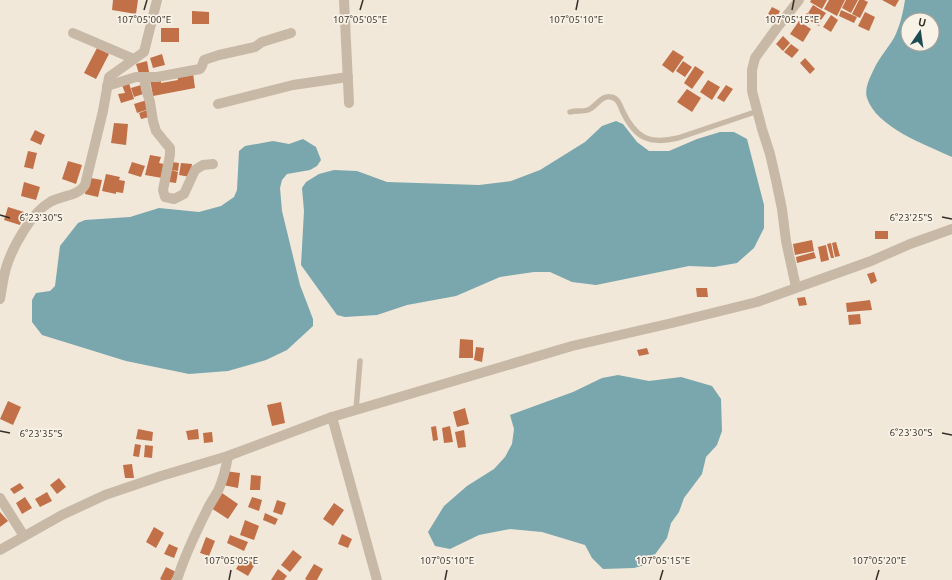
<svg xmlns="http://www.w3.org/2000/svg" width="952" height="580" font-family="Ubuntu,sans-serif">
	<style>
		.water { fill: #7aa6ad; fill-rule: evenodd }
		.building { fill: #c27047 }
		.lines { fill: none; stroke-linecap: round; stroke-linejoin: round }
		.service { stroke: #c8b9a7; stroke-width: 5.5 }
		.minor { stroke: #c8b9a7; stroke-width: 10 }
		.tertiary { stroke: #c8b9a7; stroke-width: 10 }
		.ticks { fill: none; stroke: #352d27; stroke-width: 1.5 }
		.ticks-label { font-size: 10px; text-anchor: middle; fill: #352d27; stroke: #f9f2e7; stroke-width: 3.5; stroke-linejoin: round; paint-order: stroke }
	</style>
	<rect width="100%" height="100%" fill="#f1e8da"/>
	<!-- water -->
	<g class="water">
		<path d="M905,0H952V157C926,145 876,127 867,98C864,89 870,77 874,69C879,58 888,48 894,38C900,26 903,13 905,0ZM908,20H932V44H908Z"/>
		<path d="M616,121L623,124L637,142L649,151H669L697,139L720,132H734L747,139L764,205V228L754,248L737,263L714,267L689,266L596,285L572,282L550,272H534L500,277L456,296L407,305L377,315L345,317L337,315L301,265L304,211L302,188L306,182L319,174L334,170L357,171L387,182L479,185L511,181L540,170L585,142L602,126Z"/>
		<path d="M303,139L316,147L321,160L317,166L310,170L287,174L282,180L280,188L282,211L300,285L313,319V326L287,350L266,360L228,371L189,374L126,361L42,335L32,322V300L36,293L50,291L55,286L60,246L78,223L85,220L130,217L159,208L199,212L221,206L234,197L237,190L239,151L245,146L273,141L289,144Z"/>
		<path d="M618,375L649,381L681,377L712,386L721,399L722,431L717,445L706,457L702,474L684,498L679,512L671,523L667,538L648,564L634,568L603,569L592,558L585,545L542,532L510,529L479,535L450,549L435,546L428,532L444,506L467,486L494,469L505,457L512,444L514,429L510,415L573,392L602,378Z"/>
	</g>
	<!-- building -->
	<g class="building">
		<path d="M113,0H138L136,14L112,10Z"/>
		<path d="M811,0H827L822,9L810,2Z"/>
		<path d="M829,0H845L837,16L824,9Z"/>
		<path d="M846,0H858L851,13L842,8Z"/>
		<path d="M859,0H864L868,2L860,18L852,14Z"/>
		<path d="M882,0H899L895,7Z"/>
		<path d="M813,5L826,13L821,20L808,13Z"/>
		<path d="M772,7L780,11L776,19L768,14Z"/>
		<path d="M841,10L857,17L854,23L839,16Z"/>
		<path d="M192,11L209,12V24H192Z"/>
		<path d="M865,12L875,17L869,31L858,26Z"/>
		<path d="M807,13L821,22L819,26L804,17Z"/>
		<path d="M831,15L838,20L831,32L823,27Z"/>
		<path d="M799,21L811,29L803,42L790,34Z"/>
		<rect x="161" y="28" width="18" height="14"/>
		<path d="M783,36L790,43L783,51L776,44Z"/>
		<path d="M791,44L799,50L792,58L784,52Z"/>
		<path d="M97,48L109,54L96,79L84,73Z"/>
		<path d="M673,50L684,57L673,73L662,65Z"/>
		<path d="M162,54L165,65L153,68L150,58Z"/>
		<path d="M805,58L815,69L810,74L800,63Z"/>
		<path d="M147,61L149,72L139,74L136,64Z"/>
		<path d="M683,61L692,67L685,77L676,71Z"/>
		<path d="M695,66L704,72L692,89L684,83Z"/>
		<path d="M193,73L195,88L153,96L150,80L161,78V83L178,80L177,76Z"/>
		<path d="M708,80L720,87L712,100L700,92Z"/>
		<path d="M129,83L134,99L121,103L118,94L125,93L122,85Z"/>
		<path d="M141,85L143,94L134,97L131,88Z"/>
		<path d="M726,85L733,89L724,102L717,98Z"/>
		<path d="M687,89L701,98L692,112L677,102Z"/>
		<path d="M147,100L149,109L137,113L134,104Z"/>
		<path d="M147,110L149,117L141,119L139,113Z"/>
		<path d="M114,123L128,124L126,145L111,143Z"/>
		<path d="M35,130L45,135L41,145L30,140Z"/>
		<path d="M28,151L37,153L33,169L24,167Z"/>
		<path d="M150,155L161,157L159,163L164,164L162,178L145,175Z"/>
		<path d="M68,161L82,165L76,184L62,179Z"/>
		<path d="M132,162L145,166L141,177L128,173Z"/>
		<path d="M172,162L179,163L178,171L171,170Z"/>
		<path d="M181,163L192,164L190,177L179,175Z"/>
		<path d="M171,170L178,172L176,183L169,182Z"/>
		<path d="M106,174L120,177L119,180L125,181L123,193L116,192V194L102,191Z"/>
		<path d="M91,178L102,180L98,197L85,194L86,185Z"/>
		<path d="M24,182L40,187L36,200L21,196Z"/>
		<path d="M8,207L24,212L20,225L4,220Z"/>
		<rect x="875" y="231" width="13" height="8"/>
		<path d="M812,240L814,251L795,255L793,244Z"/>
		<path d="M836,242L840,256L835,257L832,243Z"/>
		<path d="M831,243L834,258H831L827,244Z"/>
		<path d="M826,245L829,260L821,262L818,247Z"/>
		<path d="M814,252L816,258L797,263L796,257Z"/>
		<path d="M874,272L877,281L871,284L867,274Z"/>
		<path d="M696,288H707L708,297H697Z"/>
		<path d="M805,297L807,305L799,306L797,298Z"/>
		<path d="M870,300L872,310L847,312L846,303Z"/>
		<path d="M860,314L861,324L849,325L848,315Z"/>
		<path d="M460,339L473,340V358H459Z"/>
		<path d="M476,347L484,348L482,362L474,360Z"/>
		<path d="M647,348L649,354L639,356L637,350Z"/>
		<path d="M8,401L21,407L13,425L0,419Z"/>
		<path d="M281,402L285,423L272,426L267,405Z"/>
		<path d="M465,408L469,424L457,427L453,412Z"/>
		<path d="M436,426L438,440L433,441L431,427Z"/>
		<path d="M450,426L453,442L444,443L442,428Z"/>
		<path d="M138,429L153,432L152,441L136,439Z"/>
		<path d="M198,429L199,439L188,440L186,431Z"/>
		<path d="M464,430L466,447L458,448L455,432Z"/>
		<path d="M212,432L213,442L204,443L203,433Z"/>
		<path d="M135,444L141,445L139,457L133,456Z"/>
		<path d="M145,445L153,446L152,458L144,457Z"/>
		<path d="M132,464L134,478H125L123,465Z"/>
		<path d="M225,471L240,473L238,488L223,485Z"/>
		<path d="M251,475L261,476L260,490H250Z"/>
		<path d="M59,478L66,487L57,494L50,485Z"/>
		<path d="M20,483L24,488L14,494L10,489Z"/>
		<path d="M47,492L52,501L40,507L35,499Z"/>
		<path d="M222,493L238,504L228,519L211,508Z"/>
		<path d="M25,497L32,508L22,514L16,503Z"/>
		<path d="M252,497L262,500L259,511L248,507Z"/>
		<path d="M277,500L286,503L282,515L273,512Z"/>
		<path d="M334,503L344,510L333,526L323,519Z"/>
		<path d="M0,512L8,521L0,527Z"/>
		<path d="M265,513L278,519L275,525L263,520Z"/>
		<path d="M245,520L259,526L254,540L240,535Z"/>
		<path d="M154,527L164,533L156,548L146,542Z"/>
		<path d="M342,534L352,539L348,548L338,544Z"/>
		<path d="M230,535L248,542L244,551L227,543Z"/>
		<path d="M206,537L215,541L209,556L200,553Z"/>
		<path d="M169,544L178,548L174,558L164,554Z"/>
		<path d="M293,550L302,557L290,572L281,565Z"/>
		<path d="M243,557L255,564L248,576L236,569Z"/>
		<path d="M314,564L323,569L317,580H307L305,579Z"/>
		<path d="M166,567L176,572L171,580H162L160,579Z"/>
		<path d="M278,569L287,576L284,580H271Z"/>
	</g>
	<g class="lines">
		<!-- service -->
		<g class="service">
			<path d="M570,112C576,110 582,112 588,110C596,107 601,95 611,97C618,98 620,105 622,110C635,138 649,145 678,138L758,111"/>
			<path d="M356,410L360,361"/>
		</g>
		<!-- minor -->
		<g class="minor">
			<path d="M344,0L349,103"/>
			<path d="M73,33L134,59"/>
			<path d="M144,78L146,89L150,102L153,121L156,131L164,141L170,148V155L163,190L165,197L174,199L184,194L195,170L203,165L213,164"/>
			<path d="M107,86L136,77H157L200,69L202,66L204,60L219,55L255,47L262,42L291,33"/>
			<path d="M218,104L293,85L348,77"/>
			<path d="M796,287L786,241L782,209L776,180L770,154L762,129L752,91V70L755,58L776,29L799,0"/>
			<path d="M0,299C2,289 3,278 6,268C12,248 31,213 50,202C62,195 77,197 85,185L103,111L109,77L144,52L157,0"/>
			<path d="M332,417L377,580"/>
			<path d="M0,498L24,536"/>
			<path d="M177,580C184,557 195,534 206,512C209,505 214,498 218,491C223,480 226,468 228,456"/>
		</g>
		<!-- tertiary -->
		<path class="tertiary" d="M0,550L62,515L105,495L161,476L228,456L332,417L572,346L672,323L757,302L871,261L910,244L952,229"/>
	</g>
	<!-- ticks -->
	<path class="ticks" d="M144,10L147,0M360,10L363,0M576,10L578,0M792,10L794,0M0,215L10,218M942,217L952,219M0,431L10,433M942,433L952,435M229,580L231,570M445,580L447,570M660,580L663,570M876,580L879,570"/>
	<g class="ticks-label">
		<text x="144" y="23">107°05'00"E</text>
		<text x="360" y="23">107°05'05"E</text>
		<text x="576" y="23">107°05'10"E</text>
		<text x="792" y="23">107°05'15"E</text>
		<text x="911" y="221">6°23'25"S</text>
		<text x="41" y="221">6°23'30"S</text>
		<text x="911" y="436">6°23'30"S</text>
		<text x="41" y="437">6°23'35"S</text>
		<text x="231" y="564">107°05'05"E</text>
		<text x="447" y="564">107°05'10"E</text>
		<text x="663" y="564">107°05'15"E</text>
		<text x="879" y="564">107°05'20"E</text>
	</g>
	<!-- north arrow -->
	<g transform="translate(920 32) rotate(13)"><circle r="19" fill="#f9f2e7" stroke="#aba39a"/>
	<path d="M0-3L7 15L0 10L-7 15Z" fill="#1e4c55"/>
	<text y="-6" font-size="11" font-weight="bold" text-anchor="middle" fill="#352d27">U</text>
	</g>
</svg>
